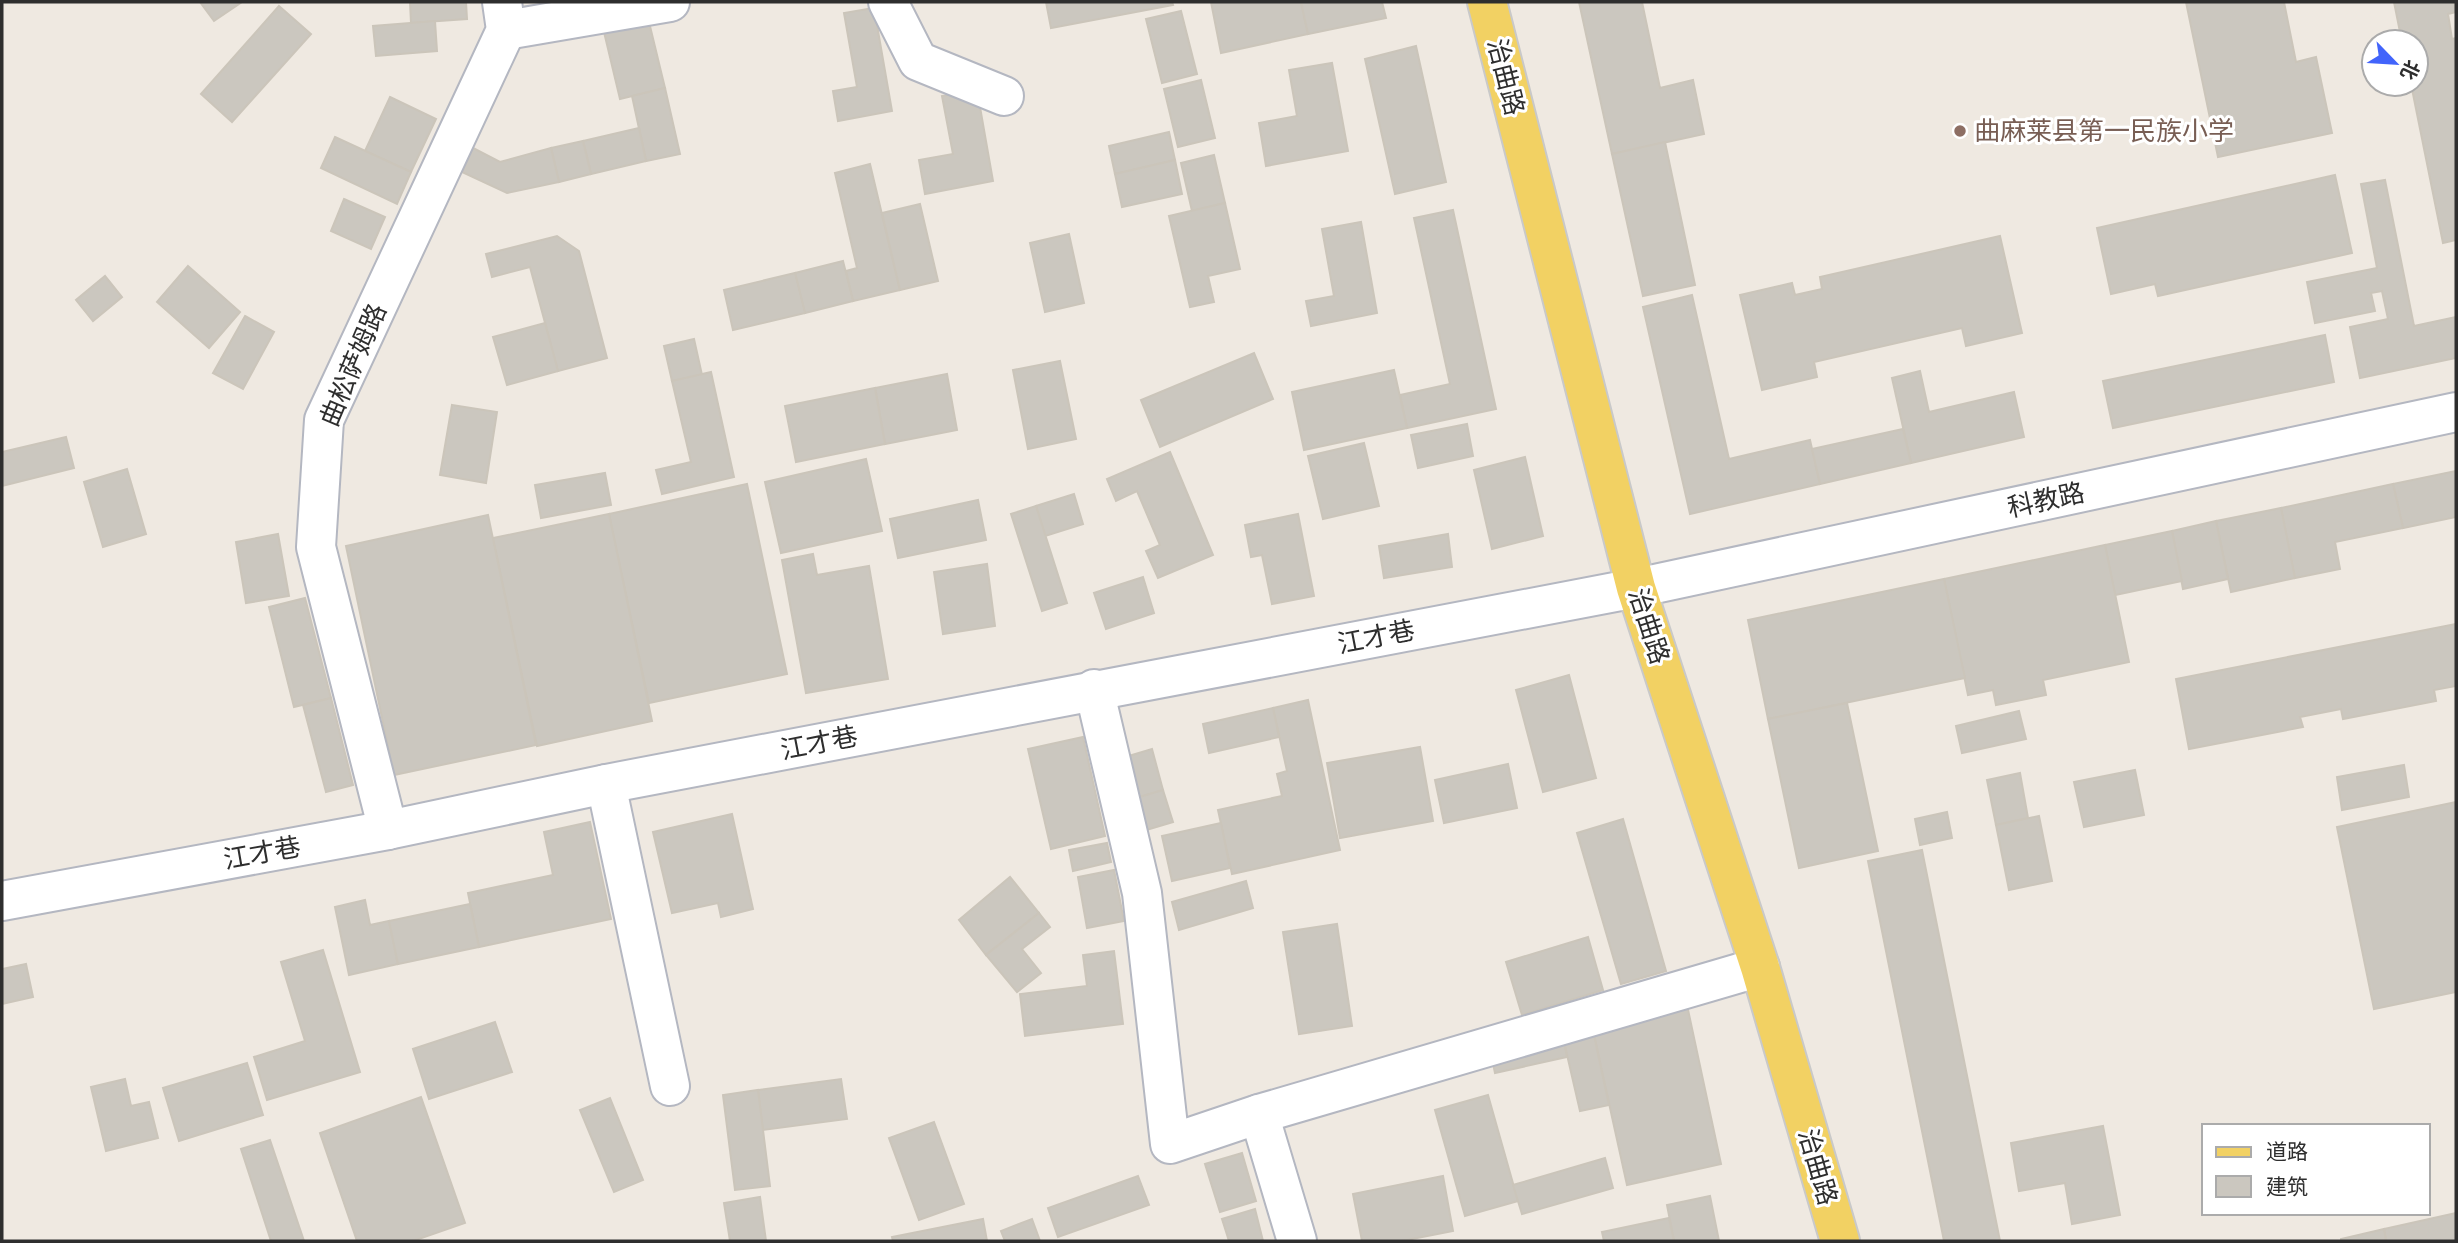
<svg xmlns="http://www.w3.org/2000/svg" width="2458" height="1243" font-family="Jost,'Noto Sans SC',sans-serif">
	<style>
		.building { fill: #cbc7bf; stroke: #cbc5ba; stroke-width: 2 }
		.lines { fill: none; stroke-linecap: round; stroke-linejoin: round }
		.minor-casing { stroke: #b4b7c1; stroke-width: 42 }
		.major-casing { stroke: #c9c9c9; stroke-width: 42 }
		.minor { stroke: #fff; stroke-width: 38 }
		.major { stroke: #f2d163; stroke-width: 38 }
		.education-dot { fill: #8d6e63; stroke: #fff; stroke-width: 2.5 }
		.labels { text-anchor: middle; stroke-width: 6; stroke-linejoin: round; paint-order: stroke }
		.street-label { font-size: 26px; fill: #2e2e2e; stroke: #fff }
		.education-label { font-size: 26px; fill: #785e54; stroke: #fff; text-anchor: start }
	</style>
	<rect width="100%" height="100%" fill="#efe9e1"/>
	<!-- building -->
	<g class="building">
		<path d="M200,2H242L214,21Z"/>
		<path d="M410,2H466L467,19L411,23Z"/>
		<path d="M1046,2H1172L1173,5L1051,28Z"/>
		<path d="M1211,2H1301L1308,34L1221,53Z"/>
		<path d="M1301,2H1382L1386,18L1308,34Z"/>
		<path d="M1579,2H1642L1660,88L1693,80L1704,134L1612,154Z"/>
		<path d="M2186,2H2284L2296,62L2316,57L2332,133L2218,157Z"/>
		<path d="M2394,2H2454L2456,12L2448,14L2452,39L2456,38V240L2443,243L2411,84H2416V42H2402Z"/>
		<path d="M279,6L311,34L232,122L201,94Z"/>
		<path d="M874,8L892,111L838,121L833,91L857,87L844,13Z"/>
		<path d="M1181,11L1197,74L1162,83L1146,19Z"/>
		<path d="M435,21L437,51L376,56L373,26Z"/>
		<path d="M649,22L665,88L620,99L604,32Z"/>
		<path d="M1416,46L1446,182L1395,194L1365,59Z"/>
		<path d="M1332,63L1348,151L1266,166L1259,123L1297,116L1289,70Z"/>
		<path d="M1201,80L1215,138L1178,147L1164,89Z"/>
		<path d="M665,88L680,154L646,161L632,96Z"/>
		<path d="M977,90L993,181L925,194L919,160L953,154L942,96Z"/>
		<path d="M390,97L436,119L411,172L365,151Z"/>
		<path d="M639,128L646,161L591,174L583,141Z"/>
		<path d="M1169,132L1175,160L1115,174L1109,146Z"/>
		<path d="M335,137L411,172L397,204L321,168Z"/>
		<path d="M583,141L591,174L559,182L551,148Z"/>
		<path d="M1665,142L1695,285L1643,296L1612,154Z"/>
		<path d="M473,148L500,162L551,148L559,182L507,193L462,172Z"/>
		<path d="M1214,155L1225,203L1192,211L1181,163Z"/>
		<path d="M1175,160L1182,194L1122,207L1115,174Z"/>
		<path d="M870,164L900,290L853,301L846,271L857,268L835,173Z"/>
		<path d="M2335,175L2352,253L2158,296L2155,284L2111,294L2097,228Z"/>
		<path d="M2385,180L2414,326L2456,317V358L2360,378L2350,327L2388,319L2382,291L2371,293L2375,311L2315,323L2307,282L2377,268L2361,184Z"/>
		<path d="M344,199L385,217L371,249L331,231Z"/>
		<path d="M1225,203L1240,269L1208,276L1214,302L1190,307L1169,216Z"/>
		<path d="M920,204L938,281L900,290L882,213Z"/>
		<path d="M1453,210L1496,409L1407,428L1400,395L1450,384L1414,218Z"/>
		<path d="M1361,222L1377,313L1311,326L1306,301L1334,296L1322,229Z"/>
		<path d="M1069,234L1084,303L1045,312L1030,243Z"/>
		<path d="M557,236L579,251L607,358L558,371L530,267L492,277L486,254Z"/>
		<path d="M2000,236L2022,333L1966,346L1962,328L1814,362L1817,377L1762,390L1740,295L1792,283L1795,295L1822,289L1820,277Z"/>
		<path d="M843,261L853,301L805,313L795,273Z"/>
		<path d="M188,266L240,312L209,348L157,302Z"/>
		<path d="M795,273L805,313L733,330L724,290Z"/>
		<path d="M105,276L122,297L93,321L76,300Z"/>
		<path d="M1692,295L1729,459L1810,440L1820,484L1690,514L1643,307Z"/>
		<path d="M245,316L274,332L243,389L213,373Z"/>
		<path d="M545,323L558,371L507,385L493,337Z"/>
		<path d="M2325,335L2334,382L2113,428L2103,381Z"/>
		<path d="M694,339L702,375L672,381L664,346Z"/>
		<path d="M1254,353L1273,399L1160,447L1141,400Z"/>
		<path d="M1060,361L1076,439L1028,449L1013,370Z"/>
		<path d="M1394,370L1407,428L1304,450L1292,392Z"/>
		<path d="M1920,371L1929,412L2014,392L2024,437L1911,463L1892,378Z"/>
		<path d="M711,372L734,477L662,494L656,470L691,462L672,381Z"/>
		<path d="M947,374L957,430L885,444L875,388Z"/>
		<path d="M875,388L885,444L796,462L785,406Z"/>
		<path d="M452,405L497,412L486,483L440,475Z"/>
		<path d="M1467,424L1473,456L1418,468L1411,435Z"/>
		<path d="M1903,429L1911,463L1820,484L1812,449Z"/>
		<path d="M66,437L74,468L2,486V452Z"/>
		<path d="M1364,443L1379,506L1323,519L1308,456Z"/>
		<path d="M1170,452L1213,555L1158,578L1146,551L1160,545L1137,491L1116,501L1107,479Z"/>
		<path d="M1525,457L1543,536L1492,549L1474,470Z"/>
		<path d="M866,459L882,531L781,553L765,482Z"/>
		<path d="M127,469L146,534L103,547L84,482Z"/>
		<path d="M2456,471V517L2403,528L2393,484Z"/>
		<path d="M605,473L611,505L541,518L535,485Z"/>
		<path d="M747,484L787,674L649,703L609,514Z"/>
		<path d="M2393,484L2403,528L2335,542L2340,569L2295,578L2281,508Z"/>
		<path d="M1074,494L1083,524L1045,536L1036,506Z"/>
		<path d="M978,500L986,540L898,558L890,519Z"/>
		<path d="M1036,506L1067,603L1042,611L1011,514Z"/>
		<path d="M2281,508L2295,578L2231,592L2216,521Z"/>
		<path d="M609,514L652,721L537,746L493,538Z"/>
		<path d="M1298,514L1314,596L1272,604L1262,555L1251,557L1245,525Z"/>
		<path d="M488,515L536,745L394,775L346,546Z"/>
		<path d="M2216,521L2228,579L2183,589L2172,531Z"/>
		<path d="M2172,531L2182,581L2115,595L2105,545Z"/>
		<path d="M278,534L289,596L246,603L236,542Z"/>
		<path d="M1448,534L1452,567L1384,578L1379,546Z"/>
		<path d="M2105,545L2129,662L2043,680L2046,695L1996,705L1993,690L1968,695L1944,579Z"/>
		<path d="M813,554L817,575L869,566L888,679L806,693L782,560Z"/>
		<path d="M987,564L995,626L943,634L934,572Z"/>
		<path d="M1143,577L1154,613L1106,629L1094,593Z"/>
		<path d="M1944,579L1965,678L1768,719L1748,620Z"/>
		<path d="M305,598L331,698L294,707L269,607Z"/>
		<path d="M2456,624V686L2434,690L2436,701L2343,719L2341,709L2300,717L2303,727L2189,749L2176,679Z"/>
		<path d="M1569,675L1596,778L1543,792L1516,690Z"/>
		<path d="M331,698L353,785L326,792L303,705Z"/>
		<path d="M1308,700L1340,850L1232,874L1218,810L1282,796L1277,774L1287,771L1273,708Z"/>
		<path d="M1847,703L1878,851L1799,868L1768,719Z"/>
		<path d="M1273,708L1279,737L1209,753L1203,724Z"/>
		<path d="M2019,711L2026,739L1962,753L1956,726Z"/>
		<path d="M1083,737L1105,836L1051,849L1028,749Z"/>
		<path d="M1420,747L1433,821L1340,838L1327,763Z"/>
		<path d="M1152,749L1163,790L1133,799L1122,758Z"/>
		<path d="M1508,764L1517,808L1444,823L1435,780Z"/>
		<path d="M2404,765L2409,797L2342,810L2337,777Z"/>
		<path d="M2135,770L2144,815L2084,827L2074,782Z"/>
		<path d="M2020,773L2028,818L1996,825L1987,780Z"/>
		<path d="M1163,790L1173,822L1143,831L1133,799Z"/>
		<path d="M2456,802V992L2374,1009L2337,827Z"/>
		<path d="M1947,812L1952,838L1920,845L1915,819Z"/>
		<path d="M732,814L753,909L721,917L718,903L672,913L653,832Z"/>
		<path d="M2039,816L2052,881L2009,890L1996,825Z"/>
		<path d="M1623,819L1666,971L1621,984L1577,833Z"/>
		<path d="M590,822L611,919L479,947L468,893L553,875L544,832Z"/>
		<path d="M1221,823L1230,868L1172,881L1162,836Z"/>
		<path d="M1107,843L1111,862L1073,871L1069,850Z"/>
		<path d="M1922,850L2000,1241H1944L1868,861Z"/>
		<path d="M1114,870L1124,921L1087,928L1078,877Z"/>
		<path d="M1010,877L1039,913L986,955L959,920Z"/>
		<path d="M1246,881L1253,908L1179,930L1172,902Z"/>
		<path d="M365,900L370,925L389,921L398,964L349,975L335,907Z"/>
		<path d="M470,904L479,947L398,964L389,921Z"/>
		<path d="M1039,913L1050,927L1022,949L1041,973L1017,992L986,955Z"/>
		<path d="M1337,924L1352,1026L1299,1034L1283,932Z"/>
		<path d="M1588,937L1603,990L1522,1015L1506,962Z"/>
		<path d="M323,950L360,1072L267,1100L254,1057L305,1041L281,962Z"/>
		<path d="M1114,951L1123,1024L1025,1036L1020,994L1087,986L1083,955Z"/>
		<path d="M26,964L33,997L2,1004V969Z"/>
		<path d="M1687,1005L1721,1164L1627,1185L1592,1026Z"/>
		<path d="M495,1022L512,1072L429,1099L413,1049Z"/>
		<path d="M1592,1026L1609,1105L1580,1111L1562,1033Z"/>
		<path d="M1562,1033L1567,1057L1495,1073L1490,1049Z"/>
		<path d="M247,1063L263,1115L179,1141L163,1088Z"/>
		<path d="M125,1079L131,1106L149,1102L158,1138L106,1151L91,1087Z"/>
		<path d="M841,1079L847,1119L763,1130L758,1090Z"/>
		<path d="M758,1090L770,1186L735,1190L723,1095Z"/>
		<path d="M1488,1095L1518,1201L1465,1216L1435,1110Z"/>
		<path d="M421,1097L465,1223L413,1241H357L320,1133Z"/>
		<path d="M610,1098L643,1180L614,1192L580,1110Z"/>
		<path d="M934,1122L964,1204L919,1220L889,1138Z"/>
		<path d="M2103,1126L2120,1215L2072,1224L2065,1183L2019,1191L2011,1143Z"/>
		<path d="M270,1140L304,1241H271L241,1149Z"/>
		<path d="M1242,1153L1256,1201L1220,1212L1205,1164Z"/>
		<path d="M1605,1158L1613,1188L1522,1214L1513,1185Z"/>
		<path d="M1138,1176L1149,1205L1058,1237L1048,1208Z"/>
		<path d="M1443,1176L1453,1231L1402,1241H1362L1353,1194Z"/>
		<path d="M1710,1196L1719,1241H1674L1667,1205Z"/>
		<path d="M760,1197L766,1241H730L724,1203Z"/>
		<path d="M1255,1209L1263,1241H1229L1222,1219Z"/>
		<path d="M2456,1213V1241H2386L2384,1229Z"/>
		<path d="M1669,1218L1674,1241H1604L1602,1232Z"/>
		<path d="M983,1219L987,1241H893L892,1237Z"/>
		<path d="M1032,1219L1040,1241H1005L1001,1231Z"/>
		<path d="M2384,1229L2386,1241H2341V1239Z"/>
	</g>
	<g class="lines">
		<defs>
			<g id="minor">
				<path d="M888,2L918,61L1004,96"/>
				<path d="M506,30L670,2"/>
				<path d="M1094,689L1142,893L1170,1144L1259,1114L1760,967"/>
				<path d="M606,784L670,1086"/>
				<path d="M388,830L316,547L324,420L506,30L502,2"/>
				<path d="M2,901L388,830L606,784L1636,588L2456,412"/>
				<path d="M1259,1114L1297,1241"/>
			</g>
			<path id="major" d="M1487,2L1636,588L1760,967L1840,1241"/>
		</defs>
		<!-- minor casing -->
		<use href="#minor" class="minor-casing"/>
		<!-- major casing -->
		<use href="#major" class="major-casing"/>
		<!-- minor -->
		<use href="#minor" class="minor"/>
		<!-- major -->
		<use href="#major" class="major"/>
	</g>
	<!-- markers -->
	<circle class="education-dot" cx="1960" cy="131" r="7"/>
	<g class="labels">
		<!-- street labels -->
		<g class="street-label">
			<text transform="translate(1506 77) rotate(76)" y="9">治曲路</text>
			<text transform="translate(353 365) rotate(-67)" y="9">曲松萨姆路</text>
			<text transform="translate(2046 500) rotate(-12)" y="9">科教路</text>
			<text transform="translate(1649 626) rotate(72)" y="9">治曲路</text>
			<text transform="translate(1376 637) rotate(-11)" y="9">江才巷</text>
			<text transform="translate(819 743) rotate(-11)" y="9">江才巷</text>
			<text transform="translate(262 853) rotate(-10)" y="9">江才巷</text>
			<text transform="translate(1818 1167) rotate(74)" y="9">治曲路</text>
		</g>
		<!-- education labels -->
		<g class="education-label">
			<text x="1974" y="140">曲麻莱县第一民族小学</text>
		</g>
	</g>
	<!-- border -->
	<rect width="2458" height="1243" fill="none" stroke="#2e2e2e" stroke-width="7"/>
	<!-- legend -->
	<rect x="2202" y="1124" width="228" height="91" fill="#ffffff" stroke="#ababab" stroke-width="2"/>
	<rect x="2216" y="1147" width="35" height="10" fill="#f2d163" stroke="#ababab" stroke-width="2"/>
	<text x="2266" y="1159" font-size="21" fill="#2e2e2e">道路</text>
	<rect x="2216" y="1176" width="35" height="21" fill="#cbc7bf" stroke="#ababab" stroke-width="2"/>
	<text x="2266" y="1194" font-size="21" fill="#2e2e2e">建筑</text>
	<!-- north arrow -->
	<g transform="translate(2395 63) rotate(115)"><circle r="33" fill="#ffffff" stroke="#ababab" stroke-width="2"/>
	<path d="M0-5L12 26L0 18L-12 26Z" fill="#4264fb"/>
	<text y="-10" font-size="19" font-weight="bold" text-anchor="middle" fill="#2e2e2e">北</text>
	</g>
</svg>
